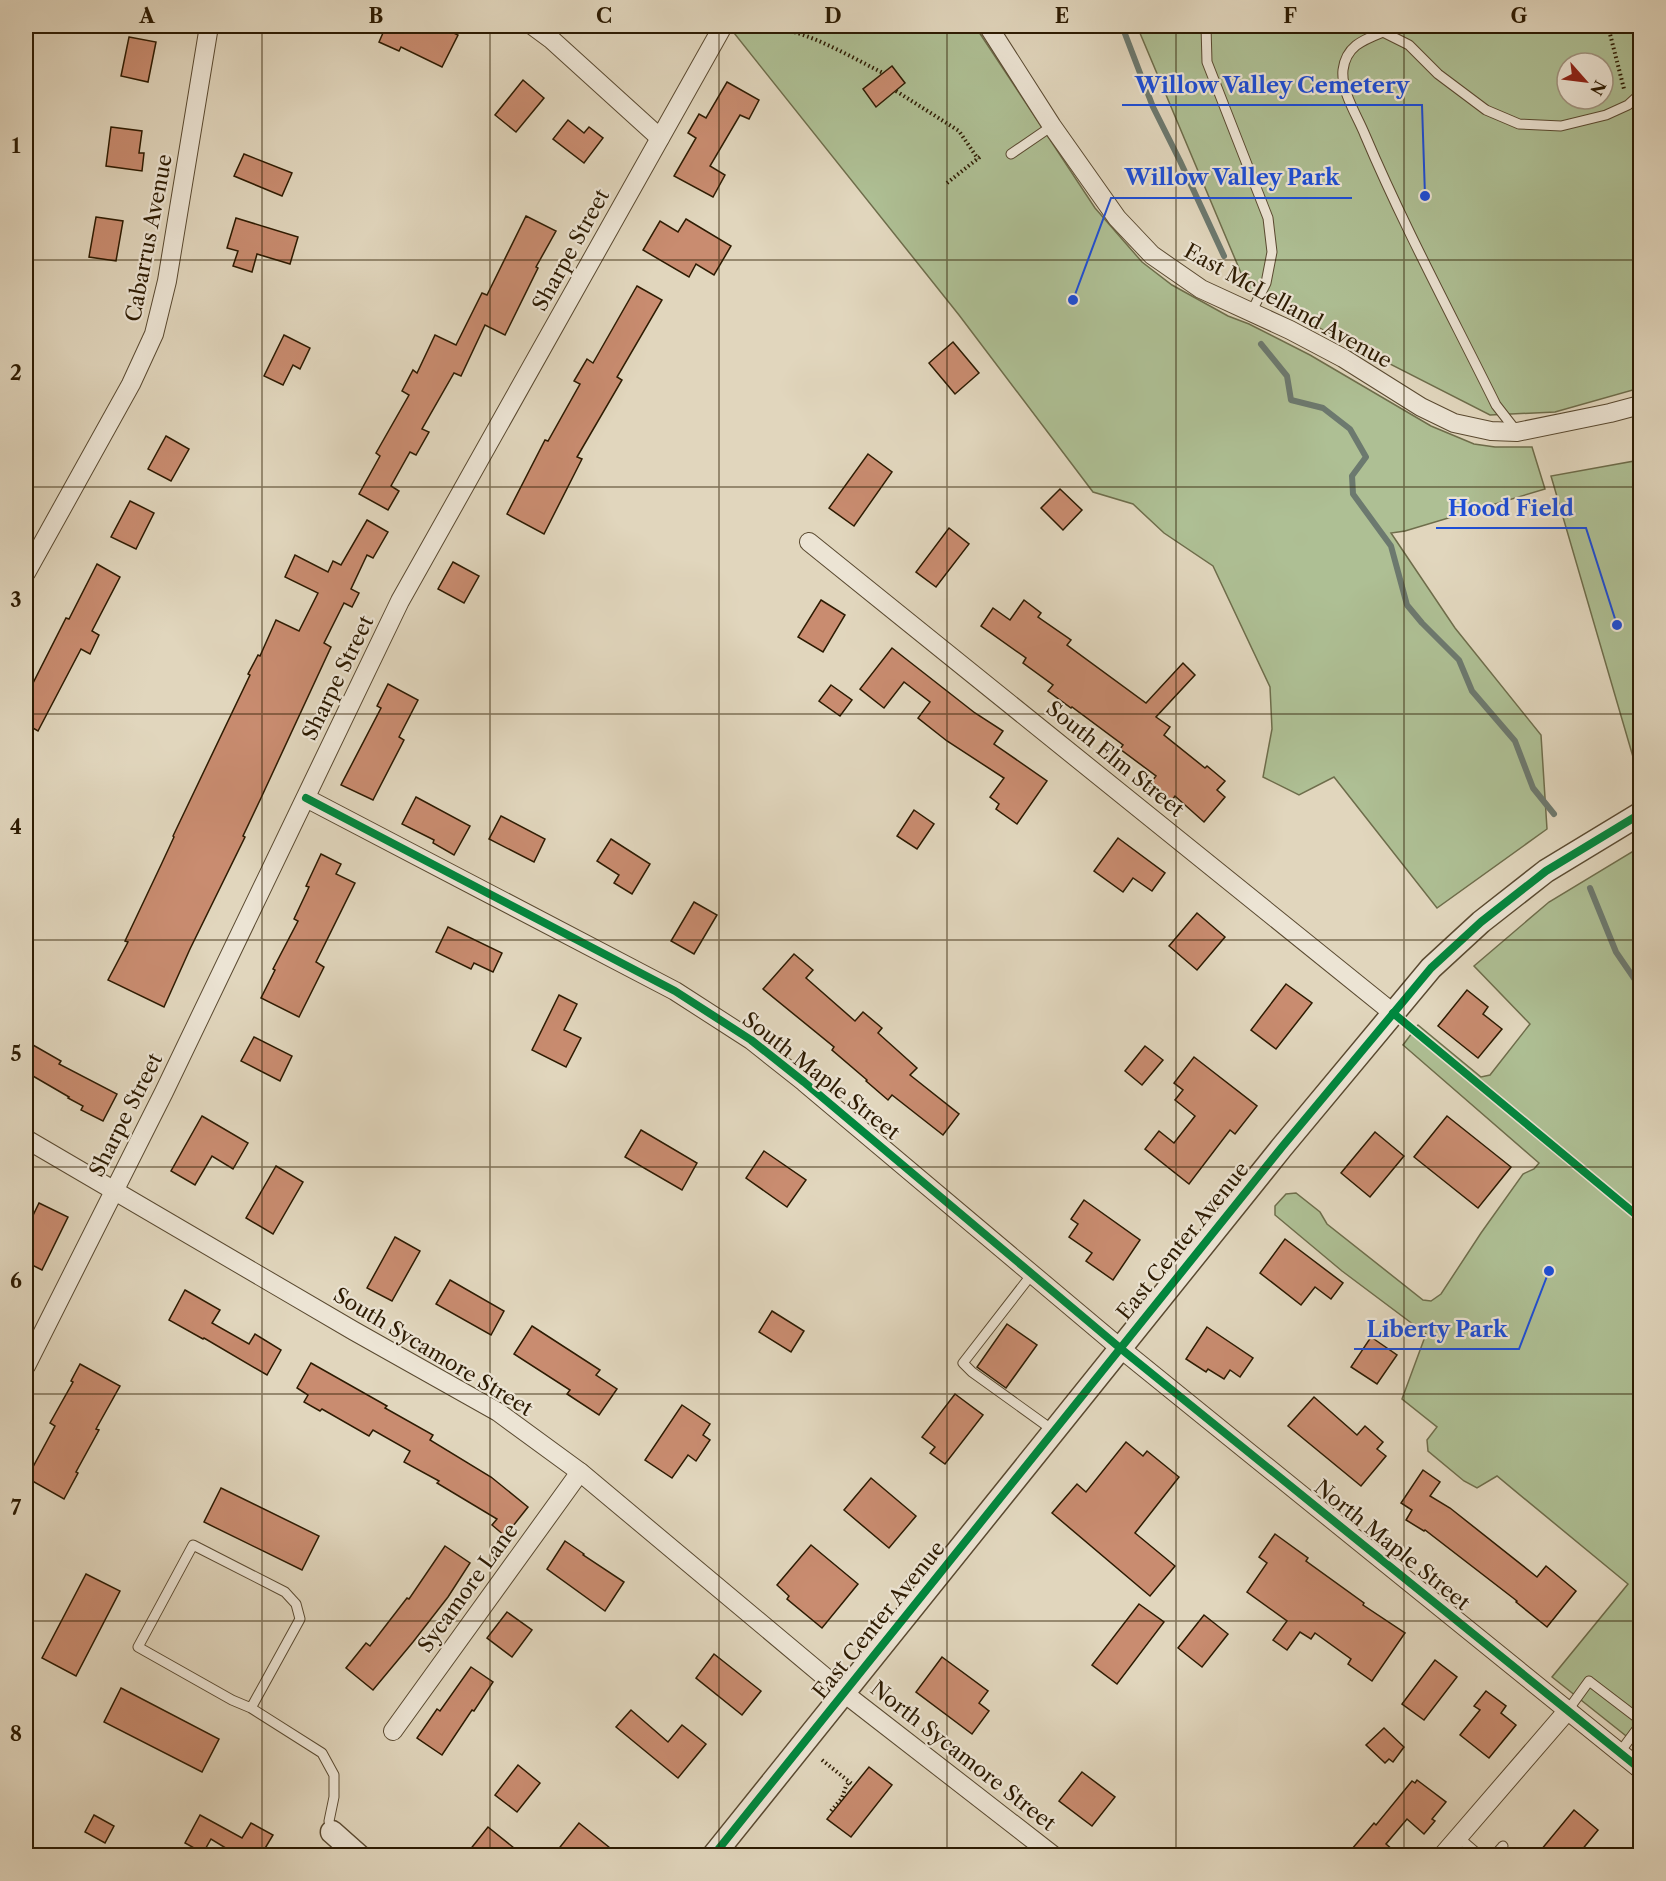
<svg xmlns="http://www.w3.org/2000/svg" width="1666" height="1881" font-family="'Libre Caslon Text',serif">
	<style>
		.green { fill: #aebf94; stroke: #6e6d4b; stroke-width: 1.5; fill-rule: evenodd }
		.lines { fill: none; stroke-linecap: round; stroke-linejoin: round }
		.stream { stroke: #6c796f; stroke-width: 6 }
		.building { fill: #c98c70; stroke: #2d1b02; stroke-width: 1.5 }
		.service-casing { stroke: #5a4a31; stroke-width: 11 }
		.minor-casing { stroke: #5a4a31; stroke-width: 20 }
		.tertiary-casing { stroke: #5a4a31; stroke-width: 25 }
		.path { stroke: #2d1b02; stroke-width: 4; stroke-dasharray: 1.5 3; stroke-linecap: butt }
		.service { stroke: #ece4d4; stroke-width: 9 }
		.minor { stroke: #ece4d4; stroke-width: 18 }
		.tertiary { stroke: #ece4d4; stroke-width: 22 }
		.cycleway-casing { stroke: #ece4d4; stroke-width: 11 }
		.cycleway { stroke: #00873e; stroke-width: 8 }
		.grid { fill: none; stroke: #2d1b02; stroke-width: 1.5; stroke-opacity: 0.55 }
		.labels { text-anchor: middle; stroke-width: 4.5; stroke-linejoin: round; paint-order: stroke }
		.street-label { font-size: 21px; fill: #2d1b02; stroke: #ece4d4 }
		.leader { fill: none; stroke: #1d4ed8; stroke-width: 2 }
		.callout-dot { fill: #1d4ed8; stroke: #ece4d4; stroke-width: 2 }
		.callout-label { font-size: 22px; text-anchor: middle; font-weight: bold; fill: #1d4ed8; stroke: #ece4d4; stroke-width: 4.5; stroke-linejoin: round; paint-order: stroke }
		.neatline { fill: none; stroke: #2d1b02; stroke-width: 2 }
		.grid-label { font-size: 20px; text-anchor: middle; font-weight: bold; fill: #2d1b02 }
	</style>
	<rect width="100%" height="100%" fill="#e1d6bd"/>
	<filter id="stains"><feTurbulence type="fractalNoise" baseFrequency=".00333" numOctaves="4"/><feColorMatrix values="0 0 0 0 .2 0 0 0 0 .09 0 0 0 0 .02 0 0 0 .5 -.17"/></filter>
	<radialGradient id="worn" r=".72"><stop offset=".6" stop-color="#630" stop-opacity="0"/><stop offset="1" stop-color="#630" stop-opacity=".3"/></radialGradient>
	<!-- green -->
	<g class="green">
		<path d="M737,26H975L1095,208L1142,262L1172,285L1228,316L1249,324L1310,355L1431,426L1474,444L1495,447H1532L1545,489L1405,531L1391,533L1455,628L1541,735L1547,829L1437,908L1334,777L1299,795L1263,777L1272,729L1270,687L1213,566L1164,533L1133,504L1093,492L959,315L734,33Z"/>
		<path d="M1137,26H1640V388L1555,412L1490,415L1249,292ZM1567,63H1603V99H1567Z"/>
		<path d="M1640,460V773L1638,774L1551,476Z"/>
		<path d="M1640,847V1747L1552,1677L1628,1584L1497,1476L1477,1488L1464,1481L1428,1451L1427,1440L1437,1427L1402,1399L1426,1334L1342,1271L1275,1215V1206L1286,1194L1296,1193L1320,1212L1327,1224L1423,1300L1431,1301L1441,1294L1481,1233L1523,1174L1534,1169L1539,1163L1403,1045L1418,1025L1481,1077L1490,1075L1530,1024L1474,966L1549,902Z"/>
	</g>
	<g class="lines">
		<!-- stream -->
		<g class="stream">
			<path d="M1122,26L1153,107L1180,161L1224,256"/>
			<path d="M1261,344L1287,376L1291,400L1323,408L1350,429L1366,457L1352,476L1353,494L1391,546L1407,605L1422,623L1459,660L1472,691L1515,741L1533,788L1554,814"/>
			<path d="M1590,888L1616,952L1640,987"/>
		</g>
	</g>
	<!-- building -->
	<g class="building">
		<path d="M386,26H439L458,35L442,67L401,47L399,51L379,42Z"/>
		<path d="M129,37L156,42L148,82L121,76Z"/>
		<path d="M892,66L905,83L876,107L863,89Z"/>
		<path d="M523,80L544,98L516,132L495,115Z"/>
		<path d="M727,82L759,100L749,119L740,115L710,166L725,175L713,197L674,176L696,138L688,133L699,114L706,118Z"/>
		<path d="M568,120L584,133L589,127L603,138L584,163L553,139Z"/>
		<path d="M111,127L142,131L139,153H144L142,171L106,166Z"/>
		<path d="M244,154L292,173L282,196L234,176Z"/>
		<path d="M526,216L556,231L536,267L538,268L505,335L485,325L461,376L454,373L422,429L429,432L416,455L410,452L391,486L399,491L388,510L359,494L380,456L376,453L409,395L402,391L413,370L417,373L435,335L456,345L482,293L487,295Z"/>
		<path d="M96,217L123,221L116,261L89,257Z"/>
		<path d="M236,218L298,237L290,264L257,254L252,272L233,266L238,251L227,248Z"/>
		<path d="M686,219L731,246L714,275L696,264L689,277L643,250L660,221L678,232Z"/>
		<path d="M637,286L662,300L617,377L622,380L577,457L582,459L544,534L507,514L545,440L548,441L580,384L574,381L587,359L593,363Z"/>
		<path d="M284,335L310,348L300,369L293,365L283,385L264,376Z"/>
		<path d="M953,342L979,373L955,394L929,363Z"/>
		<path d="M166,436L189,449L171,481L148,469Z"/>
		<path d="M868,454L892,472L854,526L829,508Z"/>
		<path d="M1060,489L1082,510L1063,530L1041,508Z"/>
		<path d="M130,501L154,513L136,549L111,537Z"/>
		<path d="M367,520L388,532L373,558L367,555L351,589L359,593L352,607L344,603L324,643L331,647L261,798L243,836L245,837L190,949L164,1007L108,980L128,942L125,941L161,865L174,837L173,836L250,675L248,674L258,655L260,656L276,620L299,631L318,593L285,577L295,555L328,572L333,561L341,565Z"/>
		<path d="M949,528L969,544L936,587L916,572Z"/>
		<path d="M453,562L479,576L464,603L438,589Z"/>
		<path d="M97,564L120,577L92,631L99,635L90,654L81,649L38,731L26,724V697L66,618L69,619Z"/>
		<path d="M821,600L845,615L823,652L798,637Z"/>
		<path d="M1024,600L1041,613L1038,617L1071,640L1067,645L1146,703L1183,663L1195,675L1156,717L1170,727L1164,735L1205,768L1207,766L1225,781L1217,790L1225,797L1204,822L1175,796L1170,803L1148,786L1156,776L1120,749L1123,745L1072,707L1071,708L1048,691L1053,685L1023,663L1026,658L981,626L993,608L1010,620Z"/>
		<path d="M892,648L975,713L1003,731L994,744L1047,781L1017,824L996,809L999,804L990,797L1004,778L947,741L918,718L930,702L904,682L884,708L860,689Z"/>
		<path d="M388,684L418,700L399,737L404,740L373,800L341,785L381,708L377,706Z"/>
		<path d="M831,685L852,700L840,716L819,701Z"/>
		<path d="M416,797L470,826L454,855L433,843L434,840L402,824Z"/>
		<path d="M914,810L934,824L917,849L897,836Z"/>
		<path d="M501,816L545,839L534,862L489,839Z"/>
		<path d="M1118,838L1165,873L1152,891L1133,878L1123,892L1094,871Z"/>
		<path d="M611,839L650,864L632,894L614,883L619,875L597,861Z"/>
		<path d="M321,854L341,864L336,874L355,883L316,962L324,967L299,1017L261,998L275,970L273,969L298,921L294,919L309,887L306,886Z"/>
		<path d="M694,902L717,915L694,954L671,941Z"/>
		<path d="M1197,913L1225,937L1197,970L1169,946Z"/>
		<path d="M448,927L502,953L493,972L474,963L471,969L436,952Z"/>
		<path d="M794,954L813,970L806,978L855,1021L863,1012L882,1028L878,1033L917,1068L910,1075L959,1114L943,1135L892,1095L888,1100L866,1081L867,1080L832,1050L834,1047L763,989Z"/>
		<path d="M1286,984L1312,1003L1276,1049L1251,1030Z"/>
		<path d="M1467,990L1488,1007L1483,1014L1502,1029L1478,1058L1438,1026Z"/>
		<path d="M559,995L577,1004L564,1030L581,1038L566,1067L532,1050Z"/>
		<path d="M254,1037L292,1056L280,1081L241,1061Z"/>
		<path d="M26,1041L61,1061L59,1064L117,1094L103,1121L81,1110L83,1106L68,1098L69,1097L26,1072Z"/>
		<path d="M1145,1046L1163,1060L1142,1085L1125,1071Z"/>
		<path d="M1194,1057L1257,1106L1235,1134L1230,1130L1189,1184L1145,1149L1159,1131L1174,1143L1195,1116L1175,1100L1183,1090L1174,1083Z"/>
		<path d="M202,1116L248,1143L233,1169L212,1156L195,1185L171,1171Z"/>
		<path d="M1447,1116L1511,1167L1478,1208L1414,1157Z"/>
		<path d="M641,1130L697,1163L682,1190L625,1157Z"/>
		<path d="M1375,1132L1404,1156L1370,1197L1341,1173Z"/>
		<path d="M764,1151L806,1180L787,1207L746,1178Z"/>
		<path d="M276,1166L303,1182L273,1234L246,1218Z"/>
		<path d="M1084,1200L1140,1240L1113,1280L1086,1261L1092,1253L1069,1237L1078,1224L1071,1219Z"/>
		<path d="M39,1203L68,1217L42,1270L26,1262V1230Z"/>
		<path d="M395,1237L420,1251L392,1301L367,1288Z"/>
		<path d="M1285,1239L1343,1283L1331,1299L1315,1287L1301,1305L1260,1273Z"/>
		<path d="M450,1280L504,1311L491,1335L436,1304Z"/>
		<path d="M185,1290L220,1310L212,1323L249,1344L255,1334L281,1350L267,1375L204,1338L203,1339L169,1320Z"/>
		<path d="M772,1311L804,1331L791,1352L759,1332Z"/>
		<path d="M1007,1324L1037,1345L1006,1388L977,1367Z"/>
		<path d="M532,1326L600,1370L596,1375L617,1389L599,1415L567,1394L570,1390L514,1354Z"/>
		<path d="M1207,1327L1253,1358L1240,1377L1230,1370L1224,1379L1208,1369L1206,1372L1186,1359Z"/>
		<path d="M1371,1337L1397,1355L1377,1384L1351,1367Z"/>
		<path d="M311,1363L387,1406L385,1408L433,1435L430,1440L491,1477L528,1507L505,1536L492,1525L497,1519L437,1483L439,1481L404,1462L410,1451L373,1430L369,1436L322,1409L320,1411L304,1402L308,1395L297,1388Z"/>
		<path d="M80,1364L120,1386L96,1429L99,1430L76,1472L78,1473L64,1499L27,1478L55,1426L50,1423L73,1382L71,1381Z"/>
		<path d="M955,1394L983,1415L945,1464L930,1453L935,1447L922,1437Z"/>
		<path d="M1314,1397L1357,1435L1365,1426L1383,1442L1377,1449L1386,1456L1361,1486L1288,1426Z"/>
		<path d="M682,1405L710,1424L703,1435L710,1440L696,1461L688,1455L672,1478L645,1460Z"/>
		<path d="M1126,1442L1143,1456L1147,1451L1179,1477L1135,1533L1175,1566L1150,1596L1052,1513L1077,1484L1086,1492Z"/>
		<path d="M1423,1470L1440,1482L1430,1496L1450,1508L1537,1577L1546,1566L1576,1591L1547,1627L1516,1602L1517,1601L1425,1530L1424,1531L1406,1520L1412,1510L1401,1503Z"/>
		<path d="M871,1478L916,1516L889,1548L844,1510Z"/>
		<path d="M221,1488L319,1536L302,1570L204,1522Z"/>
		<path d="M1275,1534L1308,1558L1306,1561L1364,1603L1363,1605L1405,1633L1372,1681L1348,1664L1351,1659L1315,1633L1311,1639L1300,1632L1287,1650L1273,1640L1287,1621L1247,1592L1267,1563L1259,1557Z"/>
		<path d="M565,1541L584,1554L583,1555L624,1582L605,1611L547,1569Z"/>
		<path d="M811,1545L858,1584L822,1628L787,1599L789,1596L777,1585Z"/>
		<path d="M445,1546L470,1563L448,1597L413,1642L373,1690L346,1668L366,1643L370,1646L407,1598L409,1599Z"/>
		<path d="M86,1574L120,1591L76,1676L42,1658Z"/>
		<path d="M1139,1604L1164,1622L1117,1684L1092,1665Z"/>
		<path d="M507,1612L532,1630L512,1657L487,1638Z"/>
		<path d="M1204,1615L1228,1634L1202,1667L1178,1648Z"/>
		<path d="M714,1654L761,1691L742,1715L696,1678Z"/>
		<path d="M942,1657L988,1691L979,1703L989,1711L972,1734L916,1692Z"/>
		<path d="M1435,1660L1457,1677L1424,1720L1402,1704Z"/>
		<path d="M471,1667L493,1682L474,1711L472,1710L442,1755L417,1738L437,1709L440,1711Z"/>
		<path d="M121,1688L219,1739L202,1772L104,1722Z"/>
		<path d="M1486,1691L1506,1706L1501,1713L1516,1725L1489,1758L1460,1735L1480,1710L1474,1706Z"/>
		<path d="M631,1710L668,1742L682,1725L706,1744L678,1778L616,1727Z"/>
		<path d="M1384,1728L1404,1747L1393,1762L1389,1759L1385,1763L1366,1745Z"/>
		<path d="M518,1765L540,1783L517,1812L495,1795Z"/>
		<path d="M869,1767L892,1785L851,1837L827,1819Z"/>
		<path d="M1082,1772L1115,1797L1092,1826L1059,1801Z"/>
		<path d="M1417,1780L1446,1802L1432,1819L1435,1821L1424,1834L1407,1819L1386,1844L1400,1856H1346L1374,1823L1376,1825L1412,1781L1415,1783Z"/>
		<path d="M1574,1810L1598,1830L1577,1856H1536Z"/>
		<path d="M94,1815L114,1826L105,1843L85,1832Z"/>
		<path d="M200,1815L242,1838L251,1823L273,1835L264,1850L274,1856H232L234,1853L211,1839L203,1853L185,1843Z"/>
		<path d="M579,1823L620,1856H553Z"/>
		<path d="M488,1827L524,1856H465Z"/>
	</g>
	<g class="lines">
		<defs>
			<g id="service">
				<path d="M1206,26L1207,62L1268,218L1272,252L1266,283L1251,313"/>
				<path d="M1011,154L1052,126"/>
				<path d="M1517,432L1496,405C1452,316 1404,227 1365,135C1357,115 1341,92 1343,70C1346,46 1363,40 1383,32L1409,45L1438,74L1486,110L1519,124L1561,126L1606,115L1628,105L1640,94"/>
				<path d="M1032,1274L963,1363L972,1372L1054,1431"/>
				<path d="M251,1708L232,1700L138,1647L193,1545L285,1592L296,1604L300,1619L251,1708L322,1753L334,1775V1797L329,1821L332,1832"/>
				<path d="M1568,1710L1589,1681L1640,1720"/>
				<path d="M1620,1752L1640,1725"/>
				<path d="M1458,1837L1480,1856"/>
				<path d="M1494,1856L1503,1846"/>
			</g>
			<g id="minor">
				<path d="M533,26L552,40L660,138"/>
				<path d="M988,26L1052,126L1117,218L1152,255L1201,289L1290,330L1343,358L1421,407L1454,423L1491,431L1517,432L1610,413L1640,405"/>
				<path d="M809,542L1393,1013"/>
				<path d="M26,573L131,384L154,334L167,281L209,26"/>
				<path d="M306,798L675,991L751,1040L804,1082L1120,1348L1640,1769"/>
				<path d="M26,1139L354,1331L498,1412L580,1472L844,1693L1054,1856"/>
				<path d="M26,1366L164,1092L400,601L723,26"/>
				<path d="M393,1731L580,1472"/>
				<path d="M1442,1856L1568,1710"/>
			</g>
			<g id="tertiary">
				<path d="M332,1832L359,1856"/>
				<path d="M713,1856L1282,1147L1431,968L1481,922L1546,871L1640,814"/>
			</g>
		</defs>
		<!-- service casing -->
		<use href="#service" class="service-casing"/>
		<!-- minor casing -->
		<use href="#minor" class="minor-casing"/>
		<!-- tertiary casing -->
		<use href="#tertiary" class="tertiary-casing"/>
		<!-- path -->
		<g class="path">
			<path d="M1608,26L1624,89"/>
			<path d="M741,27C755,31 769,26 783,29C818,37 851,57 883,73"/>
			<path d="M896,91L959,131L978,159"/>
			<path d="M947,183L981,156"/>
			<path d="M822,1760L852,1784"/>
			<path d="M831,1811L842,1798L846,1786L849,1782"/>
		</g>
		<!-- service -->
		<use href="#service" class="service"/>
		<!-- minor -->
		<use href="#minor" class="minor"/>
		<!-- tertiary -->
		<use href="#tertiary" class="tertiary"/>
		<defs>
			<g id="cycleway">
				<path d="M306,798L675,991L751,1040L804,1082L1120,1348L1640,1769"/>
				<path d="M1393,1013L1640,1218"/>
				<path d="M713,1856L1282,1147L1431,968L1481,922L1546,871L1640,814"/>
			</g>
		</defs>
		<!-- cycleway casing -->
		<use href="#cycleway" class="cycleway-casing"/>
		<!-- cycleway -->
		<use href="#cycleway" class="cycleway"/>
	</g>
	<!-- grid -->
	<path class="grid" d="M262,26V1856M490,26V1856M719,26V1856M947,26V1856M1176,26V1856M1404,26V1856M26,260H1640M26,487H1640M26,714H1640M26,940H1640M26,1167H1640M26,1394H1640M26,1621H1640"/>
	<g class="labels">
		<!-- street labels -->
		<g class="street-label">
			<text transform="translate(149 238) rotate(-79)" y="7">Cabarrus Avenue</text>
			<text transform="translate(571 250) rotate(-61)" y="7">Sharpe Street</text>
			<text transform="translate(1288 306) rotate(29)" y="7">East McLelland Avenue</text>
			<text transform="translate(338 678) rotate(-64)" y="7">Sharpe Street</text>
			<text transform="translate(1115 759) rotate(39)" y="7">South Elm Street</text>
			<text transform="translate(821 1076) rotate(38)" y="7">South Maple Street</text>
			<text transform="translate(126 1115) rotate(-63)" y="7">Sharpe Street</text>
			<text transform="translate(1183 1241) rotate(-51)" y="7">East Center Avenue</text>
			<text transform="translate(433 1352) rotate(31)" y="7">South Sycamore Street</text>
			<text transform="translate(1392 1545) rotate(39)" y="7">North Maple Street</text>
			<text transform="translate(468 1588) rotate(-54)" y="7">Sycamore Lane</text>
			<text transform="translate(879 1620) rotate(-51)" y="7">East Center Avenue</text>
			<text transform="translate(963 1756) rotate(38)" y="7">North Sycamore Street</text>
		</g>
	</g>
	<!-- callouts -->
	<path class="leader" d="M1425 196L1422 105H1122M1073 300L1111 198H1352M1617 625L1586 528H1436M1549 1271L1519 1349H1354"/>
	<g class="callout-dot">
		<circle cx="1425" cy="196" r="6"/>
		<circle cx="1073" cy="300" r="6"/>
		<circle cx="1617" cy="625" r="6"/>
		<circle cx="1549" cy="1271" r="6"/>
	</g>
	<g class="callout-label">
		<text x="1272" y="93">Willow Valley Cemetery</text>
		<text x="1232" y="185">Willow Valley Park</text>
		<text x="1511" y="516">Hood Field</text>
		<text x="1437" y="1337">Liberty Park</text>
	</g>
	<!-- margin -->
	<rect width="1666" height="1881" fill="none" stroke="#e1d6bd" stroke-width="66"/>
	<!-- north arrow -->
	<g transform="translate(1585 81) rotate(118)"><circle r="28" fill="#ece4d4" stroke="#a09480" stroke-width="1.5"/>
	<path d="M0-4.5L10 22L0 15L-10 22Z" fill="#8f2418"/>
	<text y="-9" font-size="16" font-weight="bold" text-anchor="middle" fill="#2d1b02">N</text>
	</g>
	<rect x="33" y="33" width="1600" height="1815" class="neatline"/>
	<g class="grid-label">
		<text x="147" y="23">A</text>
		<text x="376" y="23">B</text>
		<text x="604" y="23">C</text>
		<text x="833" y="23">D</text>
		<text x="1062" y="23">E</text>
		<text x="1290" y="23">F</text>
		<text x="1519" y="23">G</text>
		<text x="16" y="153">1</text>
		<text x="16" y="380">2</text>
		<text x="16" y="607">3</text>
		<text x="16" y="834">4</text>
		<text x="16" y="1061">5</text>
		<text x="16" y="1288">6</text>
		<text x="16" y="1515">7</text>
		<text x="16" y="1741">8</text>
	</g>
	<rect width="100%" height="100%" filter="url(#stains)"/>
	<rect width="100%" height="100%" fill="url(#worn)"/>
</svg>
